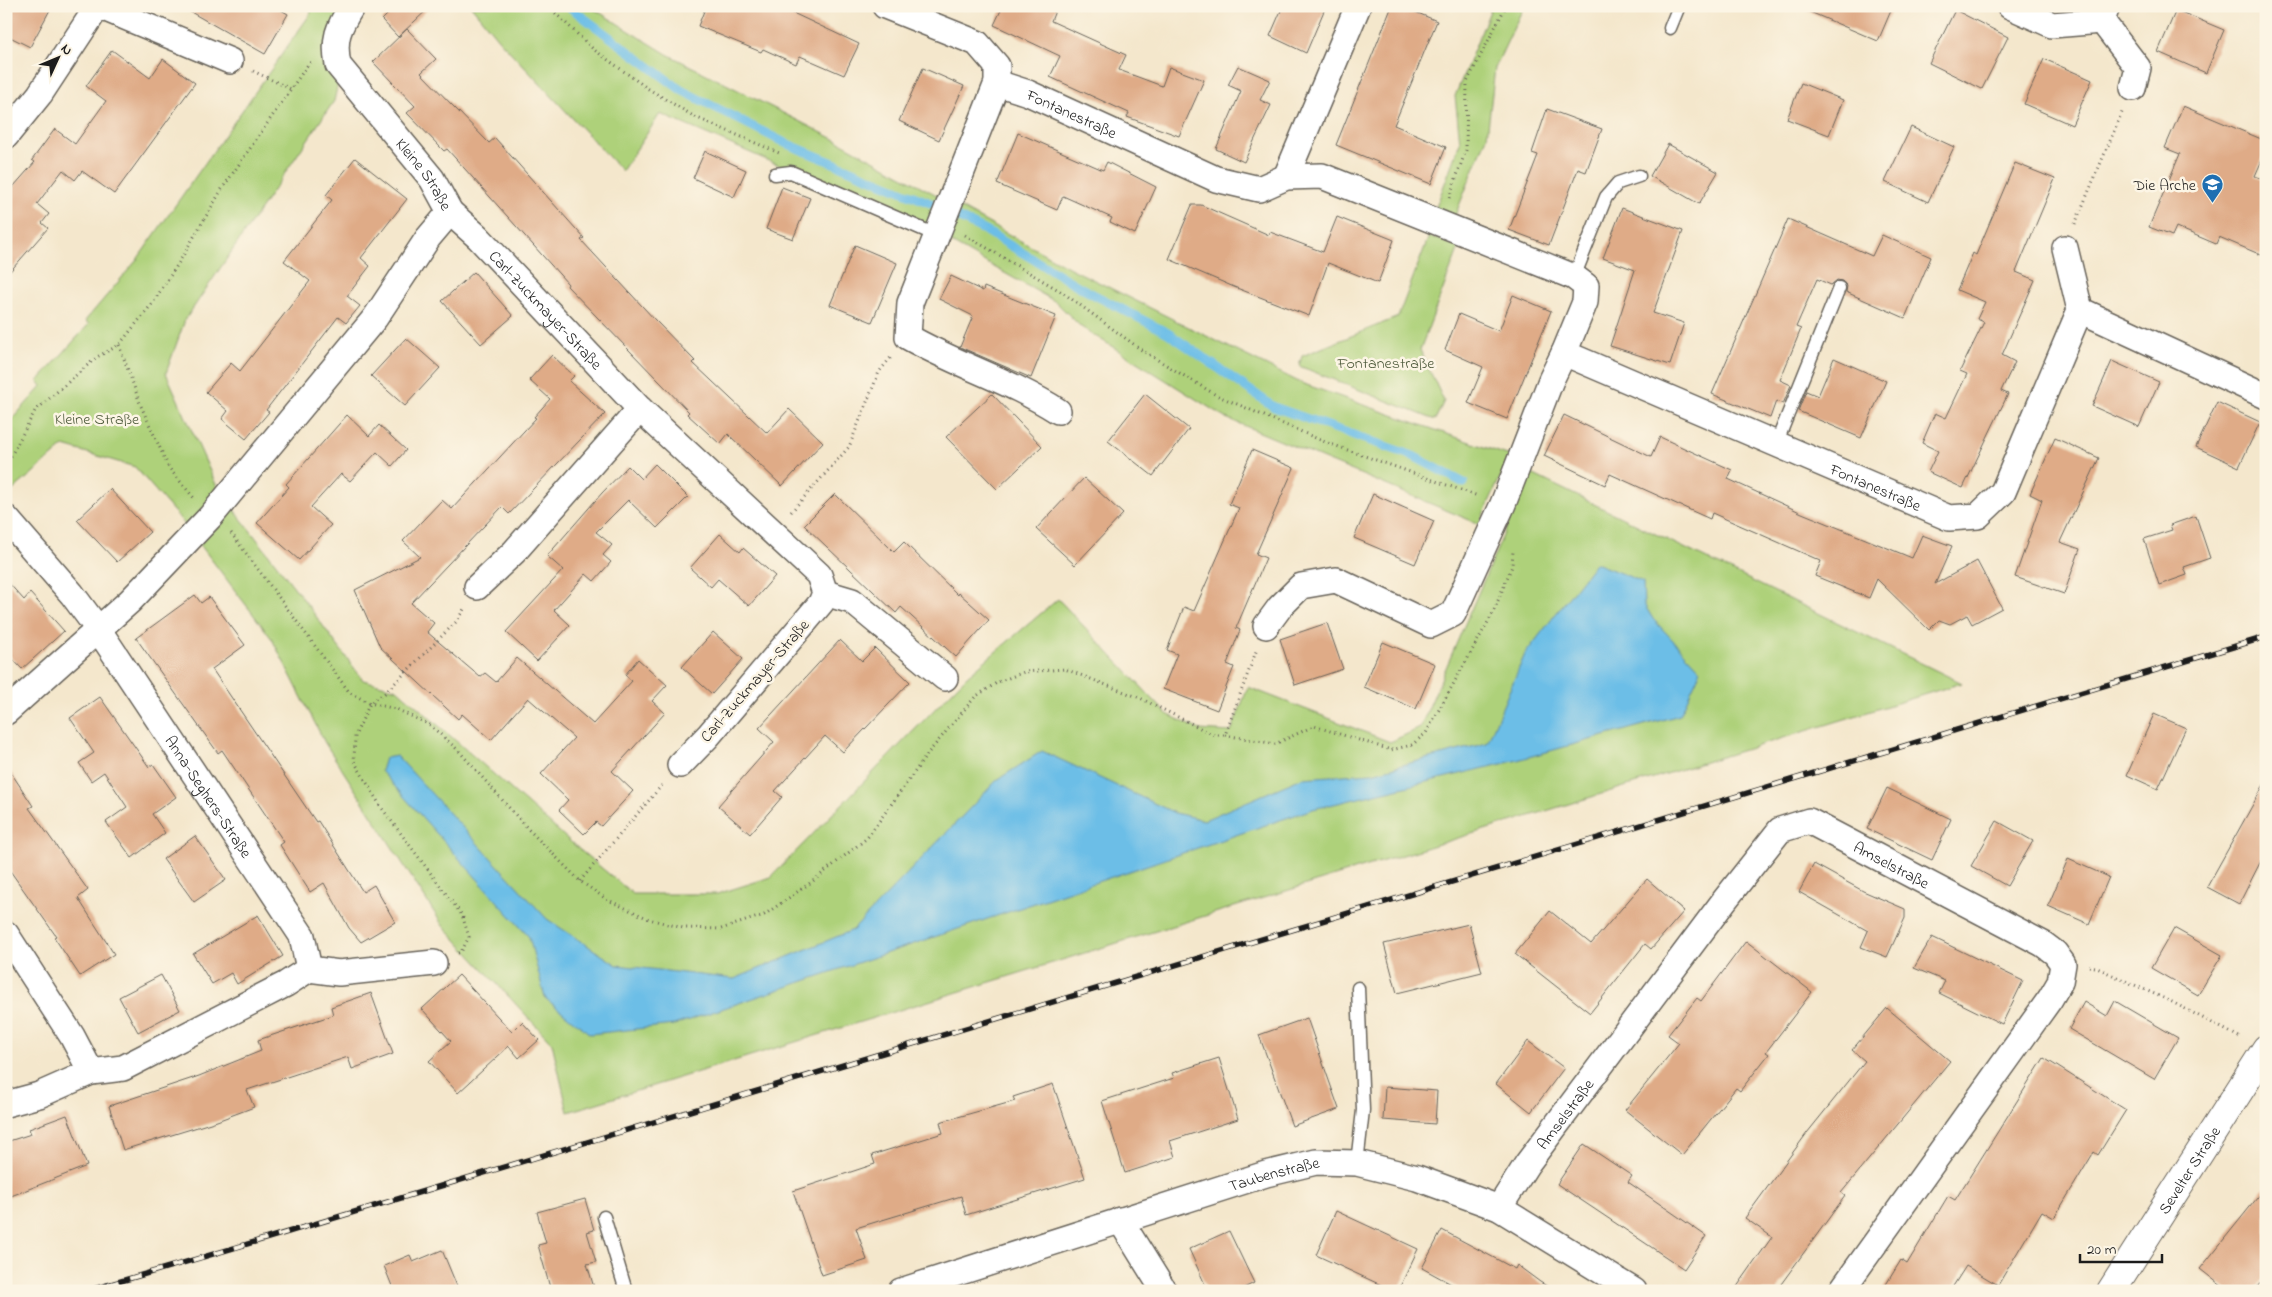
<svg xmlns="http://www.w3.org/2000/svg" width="2272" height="1297" font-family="'Indie Flower',sans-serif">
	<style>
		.green { fill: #aed17a; stroke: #65764b }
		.water { fill: #6cbee7; stroke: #446d82 }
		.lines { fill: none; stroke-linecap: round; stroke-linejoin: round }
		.stream { stroke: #6cbee7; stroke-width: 9 }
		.building { fill: #dfab87 }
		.service-casing { stroke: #68635a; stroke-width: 15 }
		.minor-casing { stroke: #68635a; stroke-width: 28 }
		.tertiary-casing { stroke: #68635a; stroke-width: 30 }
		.path { stroke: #68635a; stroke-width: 3; stroke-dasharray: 1 4; stroke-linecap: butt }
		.service { stroke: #fff; stroke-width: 12 }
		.minor { stroke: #fff; stroke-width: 25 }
		.tertiary { stroke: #fff; stroke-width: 28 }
		.rail-casing { stroke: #1c1c1c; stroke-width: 5.5 }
		.rail { stroke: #fcf5e5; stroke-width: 4; stroke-dasharray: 11; stroke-linecap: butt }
		.labels { text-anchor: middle; stroke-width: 5; stroke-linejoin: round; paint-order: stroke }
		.street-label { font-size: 16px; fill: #1c1c1c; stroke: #fcf5e5 }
		.poi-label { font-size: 16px; fill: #1c1c1c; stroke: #fcf5e5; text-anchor: end }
		.park-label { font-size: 16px; fill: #4f5b3d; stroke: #fcf5e5 }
	</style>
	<rect width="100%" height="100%" fill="#fcf5e5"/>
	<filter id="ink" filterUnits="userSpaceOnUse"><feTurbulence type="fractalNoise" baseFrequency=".02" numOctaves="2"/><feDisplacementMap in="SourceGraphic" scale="10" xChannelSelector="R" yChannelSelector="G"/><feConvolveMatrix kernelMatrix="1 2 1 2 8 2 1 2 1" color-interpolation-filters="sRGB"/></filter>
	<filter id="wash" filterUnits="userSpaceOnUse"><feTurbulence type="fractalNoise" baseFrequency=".0096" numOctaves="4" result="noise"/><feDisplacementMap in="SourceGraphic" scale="20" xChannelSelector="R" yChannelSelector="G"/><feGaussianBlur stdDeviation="1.12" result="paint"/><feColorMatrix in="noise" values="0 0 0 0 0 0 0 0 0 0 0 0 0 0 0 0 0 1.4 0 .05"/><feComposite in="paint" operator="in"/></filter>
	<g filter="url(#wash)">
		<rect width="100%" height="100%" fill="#f4e7cc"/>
		<!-- green -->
		<g class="green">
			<path d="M309,6H368L349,35L334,101L185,320L166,373L218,489L301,596L363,680L397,689L580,850L633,894H717L771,877L966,677L1058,599L1167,714L1200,730L1231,732L1248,687L1390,742L1420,728L1530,473L1962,683L568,1112L552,1043L443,926L325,743L272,639L182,521L135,467L64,446L6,496V426L42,386L38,381L89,324L85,321L136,261L311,13Z"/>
			<path d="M471,6H589L667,54L840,142L1072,269L1301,383L1510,456L1479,524L1226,418L1081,327L1056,302L923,227L660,114L622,171L499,40Z"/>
			<path d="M1492,6H1524L1495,68L1487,137L1452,223L1432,218L1460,142L1455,96Z"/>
			<path d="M1429,236L1459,247L1420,350L1444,401L1435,420L1299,366L1302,356L1398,317Z"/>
		</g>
		<!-- water -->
		<path class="water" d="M1595,563L1643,582L1644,604L1653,619L1701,670L1680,715L1514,761L1313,809L674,1025L590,1034L545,998L529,937L381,771L385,758L397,756L547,919L617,965L734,979L853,930L997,780L1042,751L1175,813L1204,820L1302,778L1372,773L1487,743L1525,654Z"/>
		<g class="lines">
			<!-- stream -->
			<g class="stream">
				<path d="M568,6L681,90L785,143L935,205"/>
				<path d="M955,216L986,231L1083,289L1168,333L1274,407L1413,456L1464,483"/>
			</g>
		</g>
		<g id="blocks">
			<!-- building -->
			<g class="building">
				<path d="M6,6H52L30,47L6,35Z"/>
				<path d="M180,6H274L288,14L265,54Z"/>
				<path d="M396,6H431L398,37L382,20Z"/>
				<path d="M706,6H778L859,44L844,75L800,56L796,64L763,49L761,52L698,26Z"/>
				<path d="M1003,6H1057L1051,21L1126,55L1119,70L1162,86L1169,67L1204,80L1179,136L1127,117L1129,113L1050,77L1060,56L994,25Z"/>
				<path d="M1283,6H1326L1306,53L1270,36Z"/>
				<path d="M1392,6H1401L1437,21L1394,125L1446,147L1431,184L1336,145Z"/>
				<path d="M1796,6H1893L1878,41Z"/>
				<path d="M1955,10L2008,37L1982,89L1929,63Z"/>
				<path d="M2176,10L2224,30L2206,73L2158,52Z"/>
				<path d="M407,29L436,59L421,73L489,143L495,138L584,238L581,240L655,320L695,361L693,363L767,433L789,409L823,442L782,486L728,434L720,444L687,414L689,412L567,286L568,284L447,149L444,151L407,113L415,106L373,62Z"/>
				<path d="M112,50L150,78L163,59L195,83L114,194L82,171L75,180L63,170L37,204L49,214L42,223L48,228L6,276V195L35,162L32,160L55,129L75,144L106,101L86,86Z"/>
				<path d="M2044,59L2092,80L2072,125L2024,104Z"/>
				<path d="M1238,66L1270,80L1260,100L1271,105L1244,162L1216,149L1241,91L1228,85Z"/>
				<path d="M923,68L964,86L939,140L899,121Z"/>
				<path d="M1801,83L1843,100L1829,135L1787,119Z"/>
				<path d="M2183,106L2266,141V151L2255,176L2266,180V257L2219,237L2216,244L2176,227L2172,236L2149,227L2180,154L2165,148Z"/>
				<path d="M1547,109L1602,129L1586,172L1578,169L1549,245L1509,230L1538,155L1532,153Z"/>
				<path d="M1911,127L1954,147L1928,202L1885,182Z"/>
				<path d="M1018,133L1103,170L1107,162L1156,187L1135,234L1110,222L1112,218L1063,196L1057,210L997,184Z"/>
				<path d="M1668,144L1718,172L1699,204L1650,176Z"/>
				<path d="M705,151L746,170L734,197L693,178Z"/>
				<path d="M355,158L407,199L361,258L370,266L347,296L360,306L346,323L338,317L266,410L269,412L246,439L222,419L228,411L206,392L231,363L240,371L310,281L284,261L332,200L326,195Z"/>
				<path d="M2015,163L2055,179L2016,272L2035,280L2002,355L2015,362L2001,391L2008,394L1963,488L1928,472L1938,451L1922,443L1935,413L1946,418L1967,374L1960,371L1984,322L1977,319L1985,302L1957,290L1973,253L1976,255Z"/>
				<path d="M782,187L810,198L793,239L766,229Z"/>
				<path d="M1192,205H1201L1269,235L1270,232L1323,252L1337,217L1394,240L1378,283L1328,263L1309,316L1234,287L1169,259Z"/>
				<path d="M1622,208L1683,231L1653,313L1684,323L1670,365L1610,346L1635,270L1603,258Z"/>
				<path d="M1788,219L1872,256L1882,235L1931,257L1905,318L1846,292L1847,286L1842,281L1837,280L1831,285L1817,279L1796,327L1801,329L1780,380L1791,385L1783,404L1776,401L1770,418L1712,394Z"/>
				<path d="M855,245L897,263L872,322L830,305Z"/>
				<path d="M474,272L513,316L481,344L442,301Z"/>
				<path d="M951,276L983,291L984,287L1056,316L1031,378L960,347L973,316L939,299Z"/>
				<path d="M1513,295L1551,311L1507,419L1468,403L1483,367L1445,350L1459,314L1499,331Z"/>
				<path d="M406,338L440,368L405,406L371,376Z"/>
				<path d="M552,355L574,376L569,381L605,414L509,514L502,507L411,603L434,623L427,632L480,677L485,673L496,682L517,658L593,724L632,681L625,675L638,659L667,685L652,701L665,713L612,771L633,791L601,826L596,822L584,834L559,810L568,800L541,774L574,738L528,698L491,740L462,714L458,719L380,647L355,590L420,557L403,541L442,500L452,509L536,418L534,417L550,399L529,380Z"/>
				<path d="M1834,358L1886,381L1861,438L1798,411L1806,391L1818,396Z"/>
				<path d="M2112,361L2159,382L2139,427L2092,406Z"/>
				<path d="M992,394L1042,446L997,489L946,437Z"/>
				<path d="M1145,394L1189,429L1153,476L1108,441Z"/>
				<path d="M2217,402L2260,422L2239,467L2196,447Z"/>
				<path d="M347,415L369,436L379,425L406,450L392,466L377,452L350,481L341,474L311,507L331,525L299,560L257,523L289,487L286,484Z"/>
				<path d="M1564,415L1651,457L1660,437L1732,470L1728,479L1802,513L1912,558L1922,535L1952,546L1935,584L1977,561L2002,608L1972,624L1967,615L1950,624L1939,620L1929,630L1877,579L1869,598L1815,576L1821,561L1712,513L1710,519L1610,474L1605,485L1544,456Z"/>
				<path d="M2055,438L2099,458L2060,542L2080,549L2064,594L2015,577L2042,500L2030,494Z"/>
				<path d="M1252,450L1294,468L1256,554L1266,558L1236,628L1240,630L1227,664L1234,667L1217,710L1163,689L1177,654L1167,650L1184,607L1194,611L1239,508L1229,504Z"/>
				<path d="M655,464L688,497L657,528L628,500L596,532L612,545L603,555L611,562L594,581L586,574L554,610L570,625L537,661L506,632L563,570L547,556L602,493L628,466L641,479Z"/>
				<path d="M1084,478L1123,514L1075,565L1036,529Z"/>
				<path d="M110,489L150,532L117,562L77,520Z"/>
				<path d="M835,494L894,552L904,542L958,595L959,593L989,620L956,657L901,607L896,613L804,525Z"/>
				<path d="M1373,494L1434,521L1415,564L1354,538Z"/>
				<path d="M2196,516L2210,558L2184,567L2187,575L2159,585L2144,539L2172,530L2170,525Z"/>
				<path d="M720,534L740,552L743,548L775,576L749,606L718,579L711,587L690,568Z"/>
				<path d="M6,580L24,600L30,593L64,631L22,669L6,652Z"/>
				<path d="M195,595L201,603L209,597L245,645L212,669L316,822L318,821L363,892L374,885L395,922L361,942L349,928L324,883L310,892L280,845L284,842L222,750L218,753L136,638Z"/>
				<path d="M1327,623L1343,669L1295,685L1280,639Z"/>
				<path d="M713,632L743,659L712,694L682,667Z"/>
				<path d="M840,640L862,661L875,648L910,682L843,752L825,736L775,791L782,797L750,834L718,806L774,742L759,728Z"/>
				<path d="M1383,642L1435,664L1416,709L1364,687Z"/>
				<path d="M100,697L149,767L153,764L176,797L152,814L165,833L132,858L106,822L127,807L104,772L91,781L79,763L94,753L70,718Z"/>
				<path d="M2154,714L2186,728L2158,789L2127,775Z"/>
				<path d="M6,765L33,806L29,808L88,890L78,898L114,954L80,976L54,937L56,936L6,865Z"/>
				<path d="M2266,781V851L2239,904L2207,887Z"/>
				<path d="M1887,788L1951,819L1932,860L1867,829Z"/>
				<path d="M1997,821L2033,841L2007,886L1971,866Z"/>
				<path d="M195,836L226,880L194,902L163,859Z"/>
				<path d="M2068,859L2109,877L2089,924L2048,906Z"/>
				<path d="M1814,864L1863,891L1905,909V918L1887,957L1861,947L1868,931L1799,892Z"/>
				<path d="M1647,879L1684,911L1651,949L1645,944L1590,1013L1515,954L1550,911L1591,944Z"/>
				<path d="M258,915L283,956L237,984L231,973L212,984L193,954Z"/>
				<path d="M1469,924L1482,972L1397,993L1384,944Z"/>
				<path d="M2174,928L2222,955L2198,995L2151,968Z"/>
				<path d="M1932,937L2023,981L2002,1024L1939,993L1945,981L1914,968Z"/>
				<path d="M1746,941L1812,992L1766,1052L1769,1054L1740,1091L1736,1088L1682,1155L1625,1110L1679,1043L1668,1035L1697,998L1701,1001Z"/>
				<path d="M161,975L180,1010L138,1032L119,997Z"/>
				<path d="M459,975L512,1032L522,1022L539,1040L519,1058L509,1046L458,1093L429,1061L451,1041L422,1009Z"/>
				<path d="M371,993L393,1054L352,1069L348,1057L247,1090L254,1107L217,1121L123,1150L109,1106L199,1076L261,1051L258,1040L333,1015L331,1007Z"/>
				<path d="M2115,1001L2178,1038L2154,1079L2069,1029L2084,1002L2107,1016Z"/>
				<path d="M1887,1008L1950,1061L1841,1193L1845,1196L1776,1291H1734L1772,1237L1745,1218L1807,1133L1865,1061L1852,1050Z"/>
				<path d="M1307,1018L1339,1109L1292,1126L1259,1035Z"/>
				<path d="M1528,1041L1564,1068L1531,1112L1496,1084Z"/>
				<path d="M1219,1058L1238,1119L1170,1141L1175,1157L1125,1173L1102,1101L1174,1078L1172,1073Z"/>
				<path d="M2044,1058L2126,1110L2098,1155L2094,1152L2054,1218L2042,1211L1998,1285L1966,1266L1950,1291H1882L1901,1260L1907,1264L1948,1196L1955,1200Z"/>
				<path d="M1053,1084L1085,1178L966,1215L961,1196L856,1228L867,1260L822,1275L793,1191L875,1164L872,1155L943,1133L940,1122L1015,1101L1013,1097Z"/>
				<path d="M1385,1087L1437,1091L1435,1124L1383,1120Z"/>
				<path d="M67,1115L87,1166L6,1198V1142L31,1134L29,1129Z"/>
				<path d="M1584,1144L1632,1176L1628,1182L1706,1236L1684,1269L1557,1184Z"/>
				<path d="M2266,1187V1276L2254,1291H2228L2200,1269Z"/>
				<path d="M585,1199L594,1230L587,1232L596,1262L587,1264L595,1291H551L538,1245L546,1243L537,1212Z"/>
				<path d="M1336,1211L1418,1249L1398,1291H1394L1316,1255Z"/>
				<path d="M1442,1230L1515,1269L1517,1265L1540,1282L1555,1291H1464L1422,1268Z"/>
				<path d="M1229,1231L1254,1283L1238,1291H1208L1189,1249Z"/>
				<path d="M442,1250L459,1291H394L384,1266L410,1255L413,1262Z"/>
			</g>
		</g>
	</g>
	<g filter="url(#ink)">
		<use href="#blocks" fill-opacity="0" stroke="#68635a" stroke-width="1"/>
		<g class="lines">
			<defs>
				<g id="service">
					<path d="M1670,28L1679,6"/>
					<path d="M775,174L791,172L936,235"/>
					<path d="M1574,277L1606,197L1618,183L1639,176"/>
					<path d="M1776,444L1839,288"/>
					<path d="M1357,1163L1363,1110L1358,988"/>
					<path d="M604,1217L626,1291"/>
				</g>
				<g id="minor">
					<path d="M99,6L230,61"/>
					<path id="s1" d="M352,6C338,28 333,39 338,65L432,179L450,212L478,237L640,409L819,575L825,593L821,603L708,736L680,765"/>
					<path d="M885,6L977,43L997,66V83L910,303L908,337C957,365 1011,381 1058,411"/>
					<path d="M2010,6L2052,25L2102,21"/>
					<path d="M2107,6L2102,21L2138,68L2133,88"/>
					<path id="s2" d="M997,83L1028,93L1216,179L1259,189L1286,177L1322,176L1574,277L1586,286L1585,302L1564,353L1949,518L1978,516L2003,492L2080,310L2065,248"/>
					<path d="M6,136L40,94L98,6"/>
					<path d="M1286,177L1358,6"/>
					<path d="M2080,310L2266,396"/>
					<path id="s3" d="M6,518L72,594L98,629L302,936L309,969L286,984L123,1068L91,1072L39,1095L6,1104"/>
					<path d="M477,587L514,552L640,409"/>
					<path d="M825,593L852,601L945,678"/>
					<path d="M1266,626L1280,607L1301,586L1336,580L1431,625L1453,614L1503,504L1551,380L1564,353"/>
					<path d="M6,712L130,601L211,516L375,318L428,238L450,212"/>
					<path d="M6,934L72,1036L91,1072"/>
					<path d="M309,969L339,973L434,963"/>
					<path id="s4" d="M1499,1208L1527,1164L1724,901L1780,830L1809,821L2043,944L2055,953L2063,964L2060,982L2050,999L1841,1291"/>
					<path d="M1120,1220L1164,1291"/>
					<path id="s5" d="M901,1291L1266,1174L1316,1162L1357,1163L1417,1178L1499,1208L1634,1291"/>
				</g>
				<g id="tertiary">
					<path id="s6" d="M2111,1291L2266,1049"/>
				</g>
			</defs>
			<!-- service casing -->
			<use href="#service" class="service-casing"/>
			<!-- minor casing -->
			<use href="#minor" class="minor-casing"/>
			<!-- tertiary casing -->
			<use href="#tertiary" class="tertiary-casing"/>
			<!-- path -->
			<g class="path">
				<path d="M548,6L593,49L647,88L695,117L779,153"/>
				<path d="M253,71L291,89"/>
				<path d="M1449,198L1466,150L1467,82L1506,6"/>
				<path d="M2075,224L2123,110"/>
				<path d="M965,235L1062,292L1143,351L1216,395L1325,442L1478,496"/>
				<path d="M119,345L141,406L169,468L194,498"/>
				<path d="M6,465L35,411L97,357L119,345L152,304L178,264L222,189L309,63L312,62"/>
				<path d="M791,512L849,447L879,372L892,356"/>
				<path d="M231,533L350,693L370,703L396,709L430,725L458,750L529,830L580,881L606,899L649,919L683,928L721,929L764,915L813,881L867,838L929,752L975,697L998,682L1024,672L1065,669L1140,698L1214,735H1225L1257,649"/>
				<path d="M1225,735L1275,744L1314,726L1391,750L1412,745L1426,733L1493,613L1512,566L1513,550"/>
				<path d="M580,881L663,784"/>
				<path d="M458,953L461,952L469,937L462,915L381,807L354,761L355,736L370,703L385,693L457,621L464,609"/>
				<path d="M2089,966L2095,967L2172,1002L2241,1038"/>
			</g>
			<!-- service -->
			<use href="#service" class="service"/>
			<!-- minor -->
			<use href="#minor" class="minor"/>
			<!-- tertiary -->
			<use href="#tertiary" class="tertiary"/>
			<defs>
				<path id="rail" d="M87,1291L268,1238L2266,637"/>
			</defs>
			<!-- rail casing -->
			<use href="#rail" class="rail-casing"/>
			<!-- rail -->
			<use href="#rail" class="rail"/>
		</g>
	</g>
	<!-- icons -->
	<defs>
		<symbol id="school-pin" viewBox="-11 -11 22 30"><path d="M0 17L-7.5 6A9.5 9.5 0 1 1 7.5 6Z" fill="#1f6fb2" stroke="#fcf5e5"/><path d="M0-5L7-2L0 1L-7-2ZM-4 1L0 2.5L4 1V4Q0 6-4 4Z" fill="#fff"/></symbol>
	</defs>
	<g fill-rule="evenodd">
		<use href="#school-pin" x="2200" y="172" width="25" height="34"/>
	</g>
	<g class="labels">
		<!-- street labels -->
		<g class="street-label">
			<text dy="6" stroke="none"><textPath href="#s2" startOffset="81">Fontanestraße</textPath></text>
			<text dy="6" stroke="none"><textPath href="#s1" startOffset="202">Kleine Straße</textPath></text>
			<text dy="6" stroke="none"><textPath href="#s1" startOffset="385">Carl-Zuckmayer-Straße</textPath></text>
			<text dy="6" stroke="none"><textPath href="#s2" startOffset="1046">Fontanestraße</textPath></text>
			<text transform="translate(754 680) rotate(-49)" y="6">Carl-Zuckmayer-Straße</text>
			<text dy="6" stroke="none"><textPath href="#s3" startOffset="345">Anna-Seghers-Straße</textPath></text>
			<text dy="6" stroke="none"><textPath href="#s4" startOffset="595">Amselstraße</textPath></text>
			<text dy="6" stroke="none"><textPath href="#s4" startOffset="115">Amselstraße</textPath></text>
			<text dy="6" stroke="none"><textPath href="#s6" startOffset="144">Sevelter Straße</textPath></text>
			<text dy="6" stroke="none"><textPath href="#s5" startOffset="391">Taubenstraße</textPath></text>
		</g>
		<!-- poi labels -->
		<g class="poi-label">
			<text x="2196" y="190">Die Arche</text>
		</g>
		<!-- park labels -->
		<g class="park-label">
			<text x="1386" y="368">Fontanestraße</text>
			<text x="97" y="424">Kleine Straße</text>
		</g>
	</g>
	<!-- margin -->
	<rect width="2272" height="1297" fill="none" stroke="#fcf5e5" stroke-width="25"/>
	<!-- north arrow -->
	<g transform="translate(58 58) rotate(46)" stroke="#fcf5e5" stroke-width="4" paint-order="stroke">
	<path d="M0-4L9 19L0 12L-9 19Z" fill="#1c1c1c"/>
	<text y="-8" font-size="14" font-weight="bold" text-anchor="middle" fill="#1c1c1c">N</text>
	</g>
	<!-- scale -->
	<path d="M2080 1254v8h82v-8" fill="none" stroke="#1c1c1c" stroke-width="2.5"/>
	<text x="2087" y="1254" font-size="15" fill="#1c1c1c" stroke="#fcf5e5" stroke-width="4" paint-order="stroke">20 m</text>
</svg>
